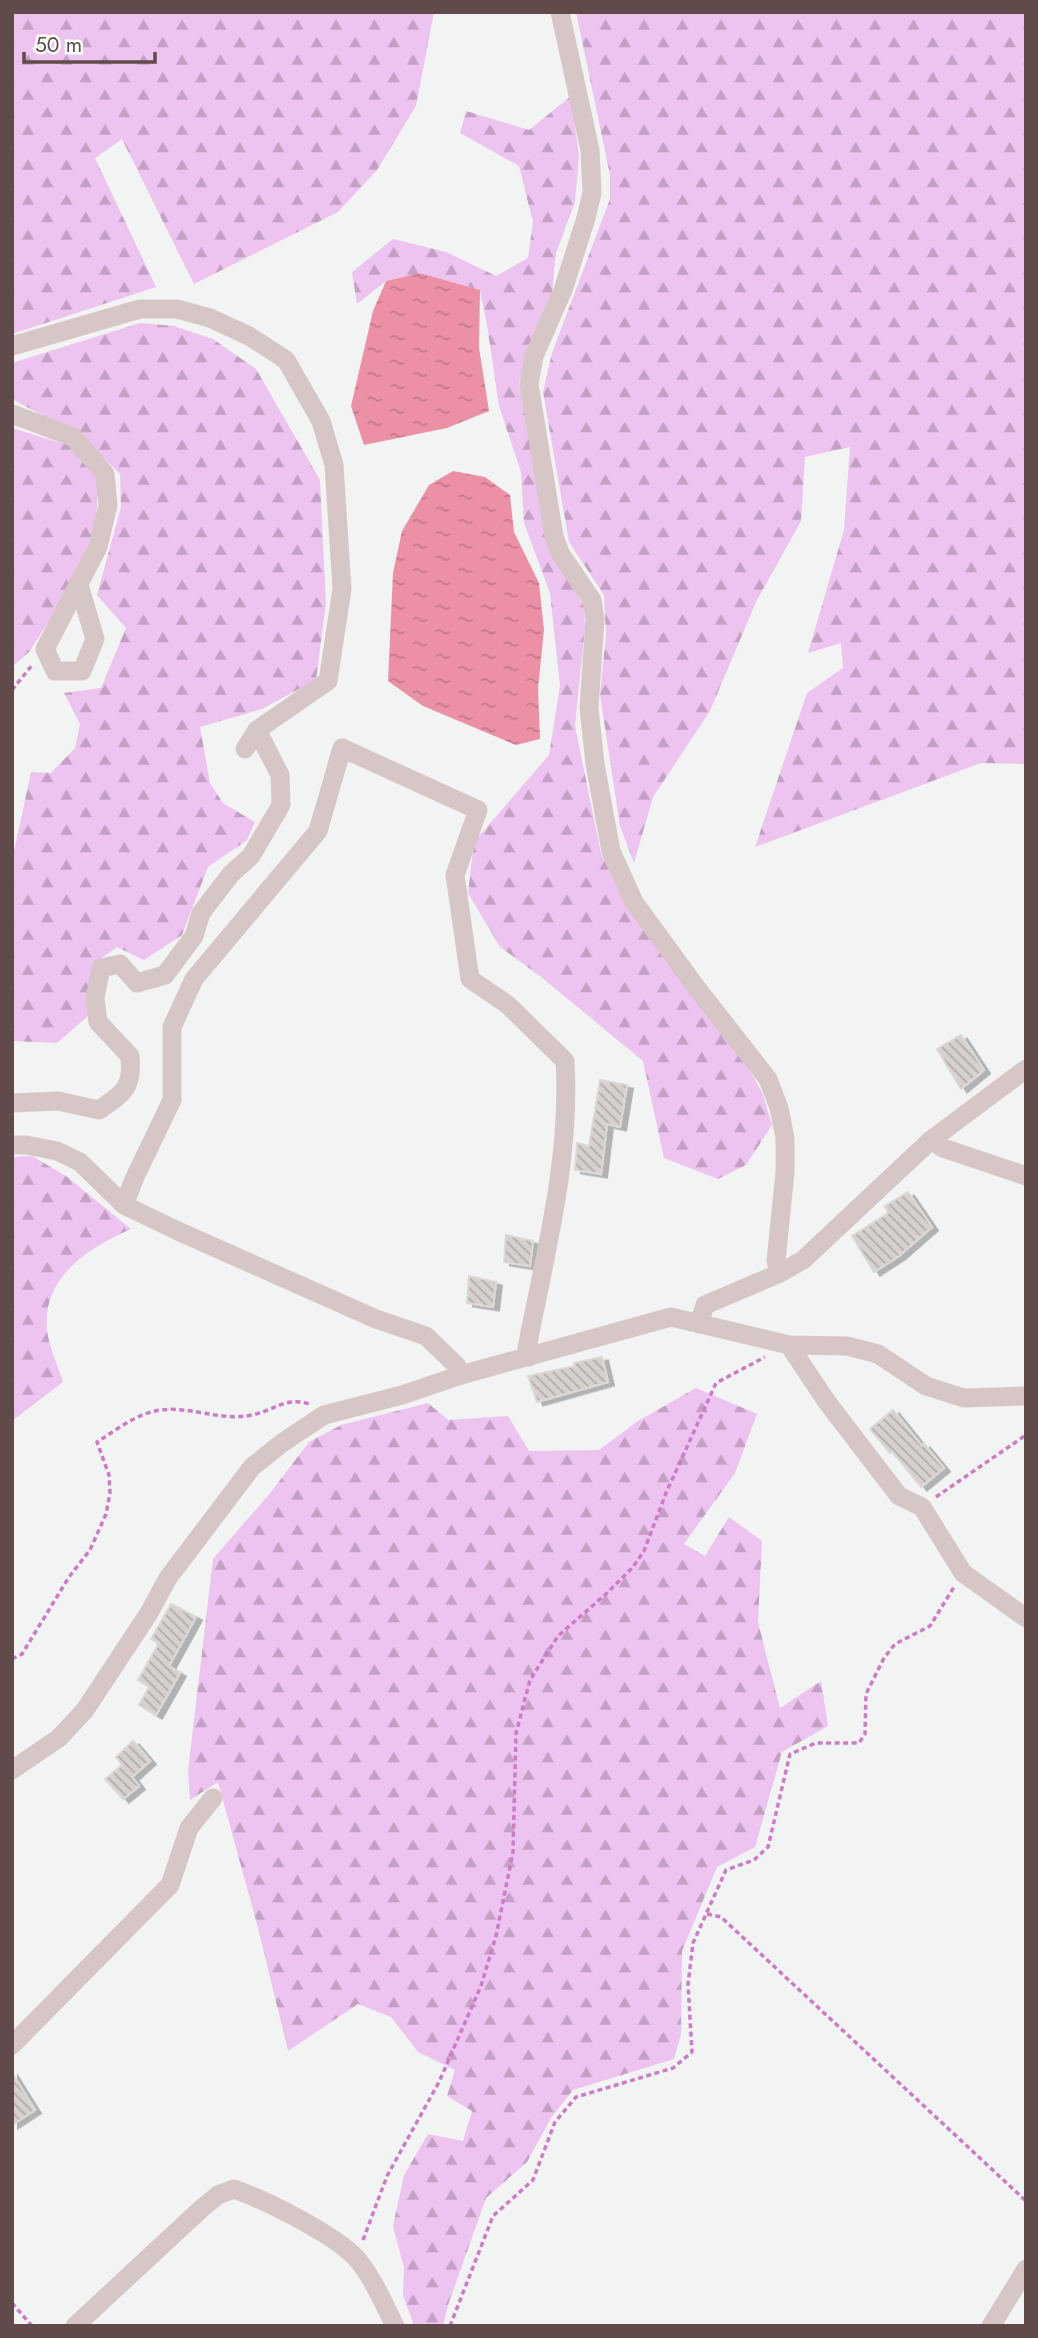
<svg xmlns="http://www.w3.org/2000/svg" width="1038" height="2338" font-family="Jost,sans-serif">
	<style>
		.forest { fill: url(#forest-firs) }
		.water { fill: url(#water-ripples) }
		.building { fill: url(#building-back-hatch); stroke: #ddd8d6; stroke-width: 2; filter: url(#shadow) }
		.lines { fill: none; stroke-linecap: round; stroke-linejoin: round }
		.path { stroke: #ce7ac9; stroke-width: 3.5; stroke-dasharray: 5 3.5; stroke-linecap: butt }
		.minor { stroke: #d6c7c6; stroke-width: 19 }
	</style>
	<defs>
		<pattern id="forest-firs" width="22" height="20" patternUnits="userSpaceOnUse" patternTransform="scale(1.75)"><rect width="22" height="20" fill="#edc3f0"/><path d="M5 1l3.5 6h-7zM16 11l3.5 6h-7z" fill="#c3a0c4"/></pattern>
		<pattern id="water-ripples" width="26" height="14" patternUnits="userSpaceOnUse" patternTransform="scale(1.75)"><rect width="26" height="14" fill="#ec90a6"/><path d="M2 4q2-2 4 0t4 0M15 11q2-2 4 0t4 0" fill="none" stroke="#c37889"/></pattern>
		<pattern id="building-back-hatch" width="6" height="6" patternUnits="userSpaceOnUse" patternTransform="scale(1.75)"><rect width="6" height="6" fill="#d6d0cf"/><path d="M-1 5l2 2M0 0l6 6M5-1l2 2" fill="none" stroke="#b1abaa"/></pattern>
		<filter id="shadow"><feDropShadow dx="6" dy="3.5" stdDeviation="0" flood-color="#0004"/></filter>
	</defs>
	<rect width="100%" height="100%" fill="#f2f4f3"/>
	<!-- forest -->
	<g class="forest">
		<path d="M12,12H434L416,106L377,170L338,212L194,284L122,139L95,158L156,287L12,334Z"/>
		<path d="M576,12H1026V764L981,763L755,847L807,693L843,668L841,643L808,653L844,530L850,447L805,457L801,521L756,602L710,711L653,797L634,863L620,826L600,695L606,634L604,595L569,542L543,392L552,353L610,199V175Z"/>
		<path d="M571,96L579,156L575,202L556,253L551,303L530,344L519,382L554,558L584,606L585,628L575,726L601,853L626,905L743,1059L762,1092L772,1125L746,1165L718,1179L664,1158L643,1061L540,976L500,947L468,893L474,842L549,755L560,686L550,593L524,523L521,472L499,406L487,325L480,290L420,273L386,281L357,304L352,272L393,239L446,252L496,276L528,258L533,222L519,166L460,133L466,111L529,130Z"/>
		<path d="M140,323L174,326L213,339L256,369L320,480L326,603L316,680L262,709L200,727L210,783L223,803L255,822L247,840L208,867L182,935L144,960L117,947L92,965L89,1015L57,1043L12,1041V861L31,772L51,773L75,748L80,724L64,693L101,688L126,628L97,595L121,507L120,474L81,436L12,399V363Z"/>
		<path d="M12,428L78,448L99,477L96,519L84,565L30,651L12,667Z"/>
		<path d="M32,1156L66,1176L131,1229C88,1248 42,1277 47,1330C49,1347 58,1366 63,1382L12,1421V1157Z"/>
		<path d="M696,1388L757,1414L735,1473L684,1544L705,1556L729,1517L762,1541L758,1622L780,1708L821,1681L828,1726L782,1752L755,1847L717,1867L682,1951L681,2034L674,2059L573,2090L551,2118L527,2162L486,2198L448,2305L443,2326H414L403,2295L404,2268L393,2226L404,2175L428,2134L463,2141L472,2111L447,2096L455,2070L418,2052L391,2017L358,2004L288,2051L258,1928L218,1782L190,1800L188,1771L213,1559L271,1492L309,1442L341,1425L428,1403L448,1420L508,1416L529,1451L599,1450L638,1421Z"/>
	</g>
	<!-- water -->
	<g class="water">
		<path d="M420,273L480,290L479,348L489,411L447,428L364,445L351,406L373,311L386,281Z"/>
		<path d="M453,471L485,477L510,495L514,532L539,583L544,630L538,688L540,739L516,745L423,706L388,681L393,573L402,531L429,485Z"/>
	</g>
	<!-- building -->
	<g class="building">
		<path d="M961,1035L984,1070L961,1089L937,1049Z"/>
		<path d="M600,1080L627,1085L620,1127L607,1124L601,1174L575,1170L577,1143L589,1146Z"/>
		<path d="M908,1192L932,1227L899,1256L874,1272L852,1236L888,1213L885,1206Z"/>
		<path d="M506,1235L533,1241L530,1266L504,1262Z"/>
		<path d="M469,1276L496,1282L493,1307L467,1303Z"/>
		<path d="M602,1357L608,1382L537,1402L528,1376L575,1366L574,1363Z"/>
		<path d="M893,1410L922,1446L924,1444L944,1468L921,1487L892,1451L890,1453L870,1429Z"/>
		<path d="M171,1604L196,1617L169,1666L180,1673L156,1715L139,1705L149,1687L138,1680L159,1643L151,1639Z"/>
		<path d="M133,1741L150,1761L132,1777L139,1786L123,1799L105,1779L122,1765L116,1757Z"/>
		<path d="M12,2073L35,2110L12,2125Z"/>
	</g>
	<g class="lines">
		<!-- path -->
		<g class="path">
			<path d="M12,690L33,664"/>
			<path d="M936,1497L1026,1435"/>
			<path d="M12,1659L22,1654L69,1577L90,1550L106,1514L110,1493L109,1475L97,1442C115,1431 133,1416 155,1411C187,1404 219,1422 252,1415C273,1411 286,1396 309,1404"/>
			<path d="M707,1914L721,1917L1026,2201"/>
			<path d="M363,2240L387,2176L439,2082L481,1986L496,1936L513,1852L516,1733L530,1680L558,1636L606,1594L633,1567L644,1551L666,1493L716,1383L765,1357"/>
			<path d="M12,2303L32,2326"/>
			<path d="M450,2326L493,2216L533,2180L555,2122L576,2097L673,2068L692,2052L688,1984L693,1943L726,1870L754,1860L768,1847L790,1754L816,1743H859L865,1734L866,1694L884,1658L895,1644L930,1626L954,1587"/>
		</g>
		<!-- minor -->
		<g class="minor">
			<path d="M560,12L590,150L592,193L586,218L563,290L534,356L529,384L554,536L560,553L592,600L595,619L589,708L595,764L611,851L634,902L696,987L768,1079L779,1108L785,1138V1172L776,1261L780,1273"/>
			<path d="M12,346L140,309H177L210,318L249,336L286,360L321,421L334,465L342,589L328,681L257,730"/>
			<path d="M12,414L73,437L105,474L108,505L98,547L45,649L55,671H82L95,639L79,585"/>
			<path d="M12,1103L58,1101L99,1110C124,1093 133,1088 130,1056L98,1022L95,998L101,968L120,964L137,983L165,975L194,936L201,913L231,874L251,856L281,805L280,775L257,730L245,749"/>
			<path d="M931,1140L943,1148L1026,1176"/>
			<path d="M12,1145H26L57,1151L80,1162L124,1205L180,1232L376,1319L426,1336L457,1366L461,1375"/>
			<path d="M124,1205L135,1177L172,1100V1027L194,979L318,831L342,748L478,810L455,875L470,979L508,1005L565,1061C571,1158 545,1254 527,1348L529,1357"/>
			<path d="M699,1324L705,1305L780,1273L803,1260L931,1140L1026,1069"/>
			<path d="M789,1345L827,1402L899,1496L922,1507L963,1573L1026,1618"/>
			<path d="M12,1770L59,1738L85,1710L149,1613L168,1578L252,1467L282,1443L324,1415L402,1395L461,1375L671,1317L789,1345L847,1346L878,1354L926,1386L964,1398L1026,1396"/>
			<path d="M12,2045L170,1885L189,1828L213,1798"/>
			<path d="M75,2326L201,2209L218,2195L234,2189C265,2200 336,2235 357,2259C373,2278 384,2304 395,2326"/>
			<path d="M991,2326L1026,2269"/>
		</g>
	</g>
	<!-- border -->
	<rect width="1038" height="2338" fill="none" stroke="#604a4a" stroke-width="28"/>
	<!-- scale -->
	<path d="M24 52v10h131v-10" fill="none" stroke="#604a4a" stroke-width="3.5"/>
	<text x="35" y="52" font-size="21" fill="#604a4a" stroke="#ffffff" stroke-width="5" paint-order="stroke">50 m</text>
</svg>
